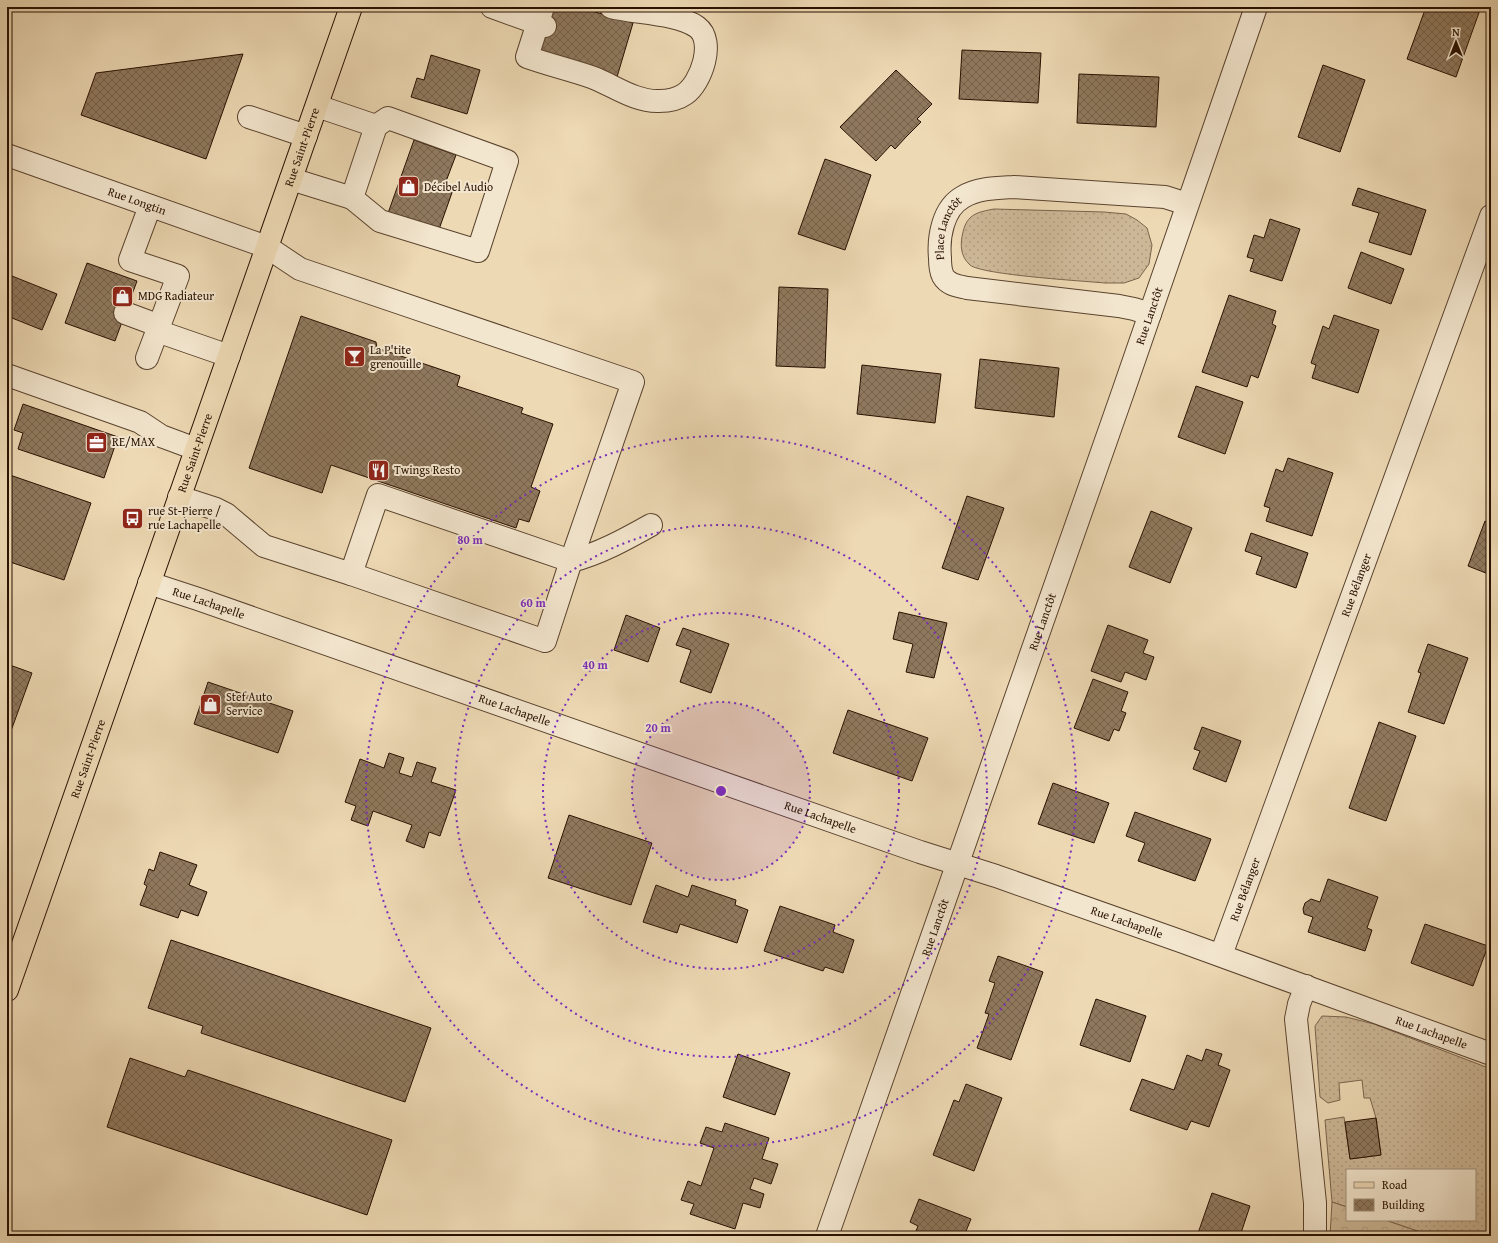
<svg xmlns="http://www.w3.org/2000/svg" width="1498" height="1243" font-family="'Gentium Book Plus',serif">
	<style>
		.grass { fill: url(#grass-dots); stroke: #7a644c }
		.forest { fill: url(#forest-crowns); stroke: #7a644c }
		.building { fill: url(#building-cross-hatch); stroke: #291101 }
		.lines { fill: none; stroke-linecap: round; stroke-linejoin: round }
		.minor-casing { stroke: #5a432e; stroke-width: 24 }
		.major-casing { stroke: #291101; stroke-width: 24 }
		.minor { stroke: #f3e6ce; stroke-width: 22 }
		.major { stroke: #edd9b4; stroke-width: 22 }
		.ring { fill: none; stroke: #7b2cbf; stroke-width: 2; stroke-dasharray: 2 4 }
		.labels { text-anchor: middle; stroke-width: 4; stroke-linejoin: round; paint-order: stroke }
		.street-label { font-size: 12px; fill: #291101; stroke: #f3e6ce }
		.poi-label { font-size: 12px; fill: #291101; stroke: #f3e6ce; text-anchor: start }
		.centre { fill: #7b2cbf; stroke: #f3e6ce; stroke-width: 2 }
		.ring-label { font-size: 12px; text-anchor: middle; font-weight: bold; fill: #7b2cbf; stroke: #f3e6ce; stroke-width: 4; stroke-linejoin: round; paint-order: stroke }
	</style>
	<defs>
		<pattern id="grass-dots" width="8" height="8" patternUnits="userSpaceOnUse"><rect width="8" height="8" fill="#ccb796"/><path d="M2 2h.1M6 6h.1" fill="none" stroke="#af9c80" stroke-width="1.8" stroke-linecap="round"/></pattern>
		<pattern id="forest-crowns" width="20" height="18" patternUnits="userSpaceOnUse"><rect width="20" height="18" fill="#ccb796"/><path d="M2 6a3 3 0 1 1 6 0M12 15a3 3 0 1 1 6 0" fill="none" stroke="#af9c80"/></pattern>
		<pattern id="building-cross-hatch" width="8" height="8" patternUnits="userSpaceOnUse"><rect width="8" height="8" fill="#8f795e"/><path d="M0 0l8 8M0 8l8-8" fill="none" stroke="#75624b"/></pattern>
	</defs>
	<rect width="100%" height="100%" fill="#edd9b4"/>
	<filter id="stains"><feTurbulence type="fractalNoise" baseFrequency=".005" numOctaves="4"/><feColorMatrix values="0 0 0 0 .2 0 0 0 0 .09 0 0 0 0 .02 0 0 0 .5 -.17"/></filter>
	<radialGradient id="worn" r=".72"><stop offset=".6" stop-color="#630" stop-opacity="0"/><stop offset="1" stop-color="#630" stop-opacity=".3"/></radialGradient>
	<!-- grass -->
	<g class="grass">
		<path d="M994,209L1104,212L1126,214L1137,220L1147,228L1152,245L1149,264L1139,278L1124,283H1105C1084,281 982,275 970,265C960,256 960,244 963,232C967,214 978,212 994,209Z"/>
		<path d="M1322,1016L1346,1017L1374,1024L1491,1069V1236H1432L1385,1220H1475V1170H1347V1207L1332,1202L1325,1120L1344,1117L1350,1159L1381,1155L1376,1118L1370,1098H1364L1362,1080L1339,1083L1340,1100L1328,1103L1320,1097L1315,1026Z"/>
	</g>
	<!-- forest -->
	<path class="forest" d="M1332,1202L1347,1207V1220H1385L1432,1236H1330Z"/>
	<!-- building -->
	<g class="building">
		<path d="M551,7H578L633,23L617,77L537,54Z"/>
		<path d="M1426,7H1481L1456,77L1407,59Z"/>
		<path d="M962,50L1041,53L1038,103L959,99Z"/>
		<path d="M243,54L206,159L81,115L96,73Z"/>
		<path d="M431,55L480,70L467,114L411,97L417,78L424,80Z"/>
		<path d="M1323,65L1365,80L1340,152L1298,137Z"/>
		<path d="M896,70L932,104L917,119L921,122L906,137L895,149L891,145L876,161L840,127Z"/>
		<path d="M1079,74L1159,77L1156,127L1077,123Z"/>
		<path d="M414,140L456,155L445,184L454,187L437,235L387,216Z"/>
		<path d="M825,159L871,175L845,250L798,234Z"/>
		<path d="M1358,188L1426,210L1411,255L1369,242L1379,213L1352,205Z"/>
		<path d="M1270,219L1300,229L1282,281L1250,271L1254,259L1247,257L1254,235L1264,238Z"/>
		<path d="M1361,252L1404,269L1391,304L1348,288Z"/>
		<path d="M87,263L137,281L115,341L65,323Z"/>
		<path d="M7,274L57,294L42,330L7,316Z"/>
		<path d="M779,287L828,289L825,368L776,366Z"/>
		<path d="M1229,295L1276,311L1272,324L1276,326L1258,378L1251,375L1247,387L1202,372Z"/>
		<path d="M1334,315L1379,330L1358,393L1312,378L1316,365L1311,363L1323,326L1329,329Z"/>
		<path d="M301,316L376,342L377,348L460,376L457,386L523,408L521,413L553,424L531,487L540,491L529,522L519,519L516,528L331,465L322,493L249,468Z"/>
		<path d="M980,359L1059,368L1054,417L975,408Z"/>
		<path d="M862,365L941,374L935,423L857,414Z"/>
		<path d="M1196,386L1243,402L1225,454L1178,437Z"/>
		<path d="M23,404L118,437L104,478L18,449L23,433L14,430Z"/>
		<path d="M1288,458L1333,473L1312,536L1266,521L1270,508L1264,506L1276,469L1283,472Z"/>
		<path d="M7,474L91,503L64,580L7,561Z"/>
		<path d="M967,496L1004,508L978,580L942,568Z"/>
		<path d="M1151,511L1192,528L1170,583L1129,567Z"/>
		<path d="M1485,521L1491,524V575L1468,566Z"/>
		<path d="M1251,533L1308,553L1296,588L1256,574L1262,557L1245,551Z"/>
		<path d="M899,612L947,623L934,678L906,672L913,644L893,639Z"/>
		<path d="M626,615L660,628L648,662L614,650Z"/>
		<path d="M1108,625L1148,640L1143,653L1154,657L1146,680L1125,672L1121,682L1091,671Z"/>
		<path d="M683,628L729,644L711,693L680,682L691,650L676,645Z"/>
		<path d="M1428,644L1468,658L1444,724L1408,712L1421,673L1418,672Z"/>
		<path d="M7,664L32,673L7,742Z"/>
		<path d="M1093,679L1128,692L1121,711L1126,713L1119,731L1114,729L1109,741L1074,728Z"/>
		<path d="M208,682L293,711L278,753L194,724Z"/>
		<path d="M848,710L928,738L912,781L833,753Z"/>
		<path d="M1379,722L1416,736L1386,821L1349,808Z"/>
		<path d="M1202,727L1241,741L1226,782L1193,769L1200,751L1194,749Z"/>
		<path d="M389,753L404,758L399,773L412,777L417,762L436,768L431,782L456,790L440,836L429,832L424,848L406,841L412,825L373,811L368,826L351,820L356,806L345,802L360,759L384,768Z"/>
		<path d="M1053,783L1109,803L1094,843L1038,824Z"/>
		<path d="M1135,812L1211,839L1195,881L1138,861L1145,843L1126,836Z"/>
		<path d="M569,815L652,843L631,905L548,878Z"/>
		<path d="M160,852L197,865L189,885L207,892L198,916L181,910L178,918L140,905L147,886L144,884L149,869L154,871Z"/>
		<path d="M1328,879L1378,897L1367,928L1372,930L1365,951L1308,932L1313,917L1304,914L1303,909L1305,903L1311,899L1320,902Z"/>
		<path d="M656,885L688,897L692,885L736,900L735,905L748,910L737,943L680,924L677,933L643,922Z"/>
		<path d="M780,906L835,925L833,932L854,940L843,973L825,967L823,971L764,951Z"/>
		<path d="M1425,924L1488,946L1473,986L1411,963Z"/>
		<path d="M171,940L431,1028L405,1102L201,1033L203,1026L148,1008Z"/>
		<path d="M998,956L1043,972L1011,1060L977,1048L989,1014L985,1013L995,983L989,981Z"/>
		<path d="M1096,999L1146,1016L1130,1062L1080,1045Z"/>
		<path d="M1206,1049L1222,1054L1218,1065L1230,1070L1209,1127L1191,1121L1187,1130L1130,1110L1142,1079L1174,1090L1187,1055L1202,1061Z"/>
		<path d="M738,1054L790,1073L775,1115L723,1097Z"/>
		<path d="M130,1058L185,1077L188,1070L392,1140L367,1215L107,1127Z"/>
		<path d="M966,1084L1002,1098L974,1171L933,1155L954,1100L959,1102Z"/>
		<path d="M1376,1118L1381,1155L1350,1159L1345,1122Z"/>
		<path d="M725,1123L769,1138L762,1159L778,1164L771,1184L754,1178L750,1189L764,1194L760,1208L743,1203L735,1229L690,1214L694,1204L681,1200L688,1181L701,1186L714,1148L700,1143L706,1127L722,1132Z"/>
		<path d="M1212,1193L1250,1206L1240,1236H1197Z"/>
		<path d="M919,1199L971,1219L964,1236H914L918,1226L910,1222Z"/>
	</g>
	<g class="lines">
		<defs>
			<g id="minor">
				<path d="M492,7L545,26"/>
				<path d="M543,7L527,57C549,65 572,70 594,78C614,86 636,102 659,101C668,101 678,99 685,94C701,83 716,41 697,27C678,13 634,13 611,7"/>
				<path d="M249,117L306,136"/>
				<path id="s1" d="M7,155L267,247L300,269L633,382L571,561L545,641L351,574"/>
				<path d="M291,179L352,198L376,126L317,106"/>
				<path d="M352,198L380,221L478,251L507,161L388,118L376,126"/>
				<path d="M125,313L160,326"/>
				<path id="s2" d="M1150,314L1134,309L1119,306L967,288C958,286 948,285 943,276C940,270 940,264 940,258C938,237 943,208 963,197C978,188 997,188 1014,187L1165,197L1187,204"/>
				<path d="M157,331L229,356"/>
				<path d="M147,358L178,276L130,260L150,206"/>
				<path d="M7,375L140,422L161,436L196,449"/>
				<path d="M179,497L216,509L226,514L264,546L351,574L378,495L571,561C599,554 626,539 651,525"/>
				<path id="s3" d="M149,583L198,599L920,852L996,876L1183,942L1491,1054"/>
				<path id="s4" d="M1221,955L1491,216"/>
				<path d="M1306,986L1299,1004L1296,1019L1315,1203V1236"/>
				<path id="s5" d="M827,1236L1123,392L1256,7"/>
			</g>
			<g id="major">
				<path id="s6" d="M7,990L351,7"/>
			</g>
		</defs>
		<!-- minor casing -->
		<use href="#minor" class="minor-casing"/>
		<!-- major casing -->
		<use href="#major" class="major-casing"/>
		<!-- minor -->
		<use href="#minor" class="minor"/>
		<!-- major -->
		<use href="#major" class="major"/>
	</g>
	<!-- distance rings -->
	<circle cx="721" cy="791" r="89" fill="#7b2cbf" fill-opacity=".12"/>
	<g class="ring">
		<circle cx="721" cy="791" r="89"/>
		<circle cx="721" cy="791" r="178"/>
		<circle cx="721" cy="791" r="266"/>
		<circle cx="721" cy="791" r="355"/>
	</g>
	<!-- icons -->
	<defs>
		<symbol id="shop-square" viewBox="-11 -11 22 22"><rect x="-9" y="-9" width="18" height="18" rx="4" fill="#8f2418" stroke="#f3e6ce"/><path d="M-5-2.5h2.3a2.7 3.5 0 0 1 5.4 0H5L5.5 6h-11ZM-1.5-2.5h3a1.5 2.3 0 0 0-3 0Z" fill="#fff"/></symbol>
		<symbol id="bar-square" viewBox="-11 -11 22 22"><rect x="-9" y="-9" width="18" height="18" rx="4" fill="#8f2418" stroke="#f3e6ce"/><path d="M-6-5H6L.8 .8V4.5H3.5V6h-7V4.5H-.8V.8Z" fill="#fff"/></symbol>
		<symbol id="office-square" viewBox="-11 -11 22 22"><rect x="-9" y="-9" width="18" height="18" rx="4" fill="#8f2418" stroke="#f3e6ce"/><path d="M-6-3h4V-5.5h4V-3h4V5H-6ZM-1-4.5V-3h2v-1.5ZM-6 0V1H6V0Z" fill="#fff"/></symbol>
		<symbol id="restaurant-square" viewBox="-11 -11 22 22"><rect x="-9" y="-9" width="18" height="18" rx="4" fill="#8f2418" stroke="#f3e6ce"/><path d="M-5-6h1v4h1v-4h1v4h1v-4h1v5L-1.5 .5V6h-2V.5L-5-1ZM5-6V6H3V1.5H1.5Q1.5-4 5-6Z" fill="#fff"/></symbol>
		<symbol id="bus-square" viewBox="-11 -11 22 22"><rect x="-9" y="-9" width="18" height="18" rx="4" fill="#8f2418" stroke="#f3e6ce"/><path d="M-5-6H5V4H4V6H2V4H-2V6H-4V4H-5ZM-3.5-4V0h7V-4ZM-3.5 1.2v1.5H-2V1.2ZM2 1.2v1.5H3.5V1.2Z" fill="#fff"/></symbol>
	</defs>
	<g fill-rule="evenodd">
		<use href="#shop-square" x="396" y="174" width="25" height="25"/>
		<use href="#shop-square" x="110" y="284" width="25" height="25"/>
		<use href="#bar-square" x="342" y="344" width="25" height="25"/>
		<use href="#office-square" x="84" y="430" width="25" height="25"/>
		<use href="#restaurant-square" x="366" y="458" width="25" height="25"/>
		<use href="#bus-square" x="120" y="506" width="25" height="25"/>
		<use href="#shop-square" x="198" y="692" width="25" height="25"/>
	</g>
	<g class="labels">
		<!-- street labels -->
		<g class="street-label">
			<text dy="4" stroke="none"><textPath href="#s6" startOffset="893">Rue Saint-Pierre</textPath></text>
			<text dy="4" stroke="none"><textPath href="#s1" startOffset="138">Rue Longtin</textPath></text>
			<text dy="4" stroke="none"><textPath href="#s2" startOffset="263">Place Lanctôt</textPath></text>
			<text dy="4" stroke="none"><textPath href="#s5" startOffset="975">Rue Lanctôt</textPath></text>
			<text dy="4" stroke="none"><textPath href="#s6" startOffset="569">Rue Saint-Pierre</textPath></text>
			<text dy="4" stroke="none"><textPath href="#s4" startOffset="394">Rue Bélanger</textPath></text>
			<text dy="4" stroke="none"><textPath href="#s3" startOffset="63">Rue Lachapelle</textPath></text>
			<text dy="4" stroke="none"><textPath href="#s5" startOffset="651">Rue Lanctôt</textPath></text>
			<text dy="4" stroke="none"><textPath href="#s3" startOffset="387">Rue Lachapelle</textPath></text>
			<text dy="4" stroke="none"><textPath href="#s6" startOffset="245">Rue Saint-Pierre</textPath></text>
			<text dy="4" stroke="none"><textPath href="#s3" startOffset="711">Rue Lachapelle</textPath></text>
			<text dy="4" stroke="none"><textPath href="#s4" startOffset="70">Rue Bélanger</textPath></text>
			<text dy="4" stroke="none"><textPath href="#s3" startOffset="1035">Rue Lachapelle</textPath></text>
			<text dy="4" stroke="none"><textPath href="#s5" startOffset="327">Rue Lanctôt</textPath></text>
			<text dy="4" stroke="none"><textPath href="#s3" startOffset="1359">Rue Lachapelle</textPath></text>
		</g>
		<!-- poi labels -->
		<g class="poi-label">
			<text x="424" y="191">Décibel Audio</text>
			<text x="138" y="300">MDG Radiateur</text>
			<text x="370" y="354">La P'tite<tspan x="370" dy="14">grenouille</tspan></text>
			<text x="112" y="446">RE/MAX</text>
			<text x="394" y="474">Twings Resto</text>
			<text x="148" y="515">rue St-Pierre /<tspan x="148" dy="14">rue Lachapelle</tspan></text>
			<text x="226" y="701">Stef Auto<tspan x="226" dy="14">Service</tspan></text>
		</g>
	</g>
	<circle cx="721" cy="791" r="6" class="centre"/>
	<g class="ring-label">
		<text x="470" y="544">80 m</text>
		<text x="533" y="607">60 m</text>
		<text x="595" y="669">40 m</text>
		<text x="658" y="732">20 m</text>
	</g>
	<!-- margin -->
	<rect width="1498" height="1243" fill="none" stroke="#edd9b4" stroke-width="24"/>
	<rect x="8" y="8" width="1482" height="1227" fill="none" stroke="#291101" stroke-width="2"/>
	<rect x="12" y="12" width="1474" height="1219" fill="none" stroke="#291101"/>
	<!-- legend -->
	<rect x="1346" y="1169" width="130" height="52" fill="#f3e6ce" stroke="#a2917c"/>
	<rect x="1354" y="1182" width="20" height="6" fill="#edd9b4" stroke="#a2917c"/>
	<text x="1382" y="1189" font-size="12" fill="#291101">Road</text>
	<rect x="1354" y="1199" width="20" height="12" fill="url(#building-cross-hatch)" stroke="#a2917c"/>
	<text x="1382" y="1209" font-size="12" fill="#291101">Building</text>
	<!-- north arrow -->
	<g transform="translate(1456 42)" stroke="#f3e6ce" stroke-width="3" paint-order="stroke">
	<path d="M0-3L7 15L0 10L-7 15Z" fill="#291101"/>
	<text y="-6" font-size="11" font-weight="bold" text-anchor="middle" fill="#291101">N</text>
	</g>
	<rect width="100%" height="100%" filter="url(#stains)"/>
	<rect width="100%" height="100%" fill="url(#worn)"/>
</svg>
